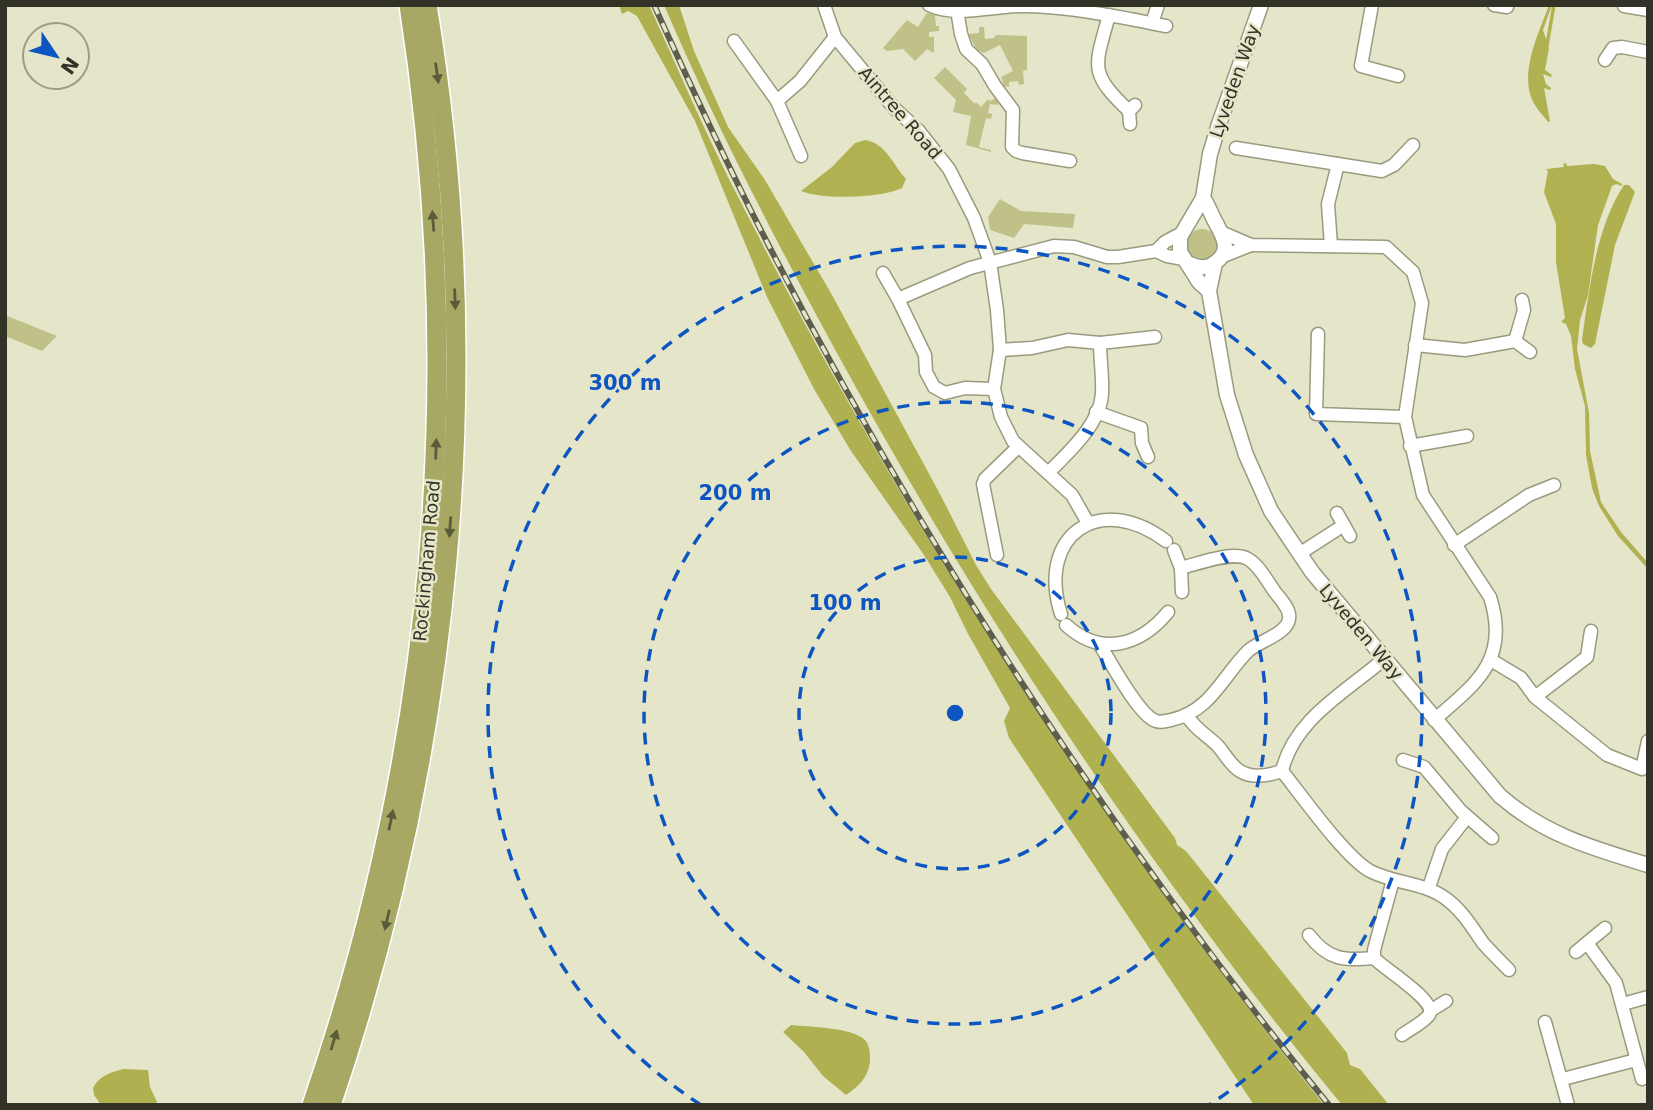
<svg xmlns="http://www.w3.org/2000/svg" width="1653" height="1110" font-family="'DejaVu Sans',sans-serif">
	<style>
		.green { fill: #bfc189 }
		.forest { fill: #afb04f }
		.water { fill: #b0b150 }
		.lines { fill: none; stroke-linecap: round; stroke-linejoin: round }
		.stream { stroke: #b0b150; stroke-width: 3.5 }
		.minor-casing { stroke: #999a7e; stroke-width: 15 }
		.tertiary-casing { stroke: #999a7e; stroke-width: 17 }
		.trunk-casing { stroke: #fff; stroke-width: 22 }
		.minor { stroke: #fff; stroke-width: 12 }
		.tertiary { stroke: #fff; stroke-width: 14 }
		.trunk { stroke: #a7a864; stroke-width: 19 }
		.rail-casing { stroke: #5e5e4f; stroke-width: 6 }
		.rail { stroke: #e5e6c9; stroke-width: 3.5; stroke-dasharray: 10; stroke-linecap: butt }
		.oneway { fill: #5b5b3c }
		.ring { fill: none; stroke: #0d56c1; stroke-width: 3.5; stroke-dasharray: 12 9 }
		.labels { text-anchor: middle; stroke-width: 5; stroke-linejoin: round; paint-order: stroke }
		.street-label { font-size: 18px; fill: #323227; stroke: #e5e6c9 }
		.centre { fill: #0d56c1; stroke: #e5e6c9; stroke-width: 3.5 }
		.ring-label { font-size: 21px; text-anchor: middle; font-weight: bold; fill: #0d56c1; stroke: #e5e6c9; stroke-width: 5; stroke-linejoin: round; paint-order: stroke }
	</style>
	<rect width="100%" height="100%" fill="#e5e6c9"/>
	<!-- green -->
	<g class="green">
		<path d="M927,13L935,15L936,26H939V31L929,32V37H934V53L927,49L915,61L903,49L887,51L883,48L907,20L918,27Z"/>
		<path d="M979,27H984L985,39L994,38L996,35L1027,36V70L1023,71L1024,84L1019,85L1018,81L1009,82V87L1004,86L1001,77L1013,71L1000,45L984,53L977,50L968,34L979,33Z"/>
		<path d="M945,67L967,89L964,93L975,104L976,102L981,107L988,99L990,101L996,98L999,101L998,105L990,104L988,113L992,114L991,119L986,118L979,147L991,150V152L966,145L971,116L953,112L956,100L934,78Z"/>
		<path d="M1000,199L1021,211L1075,214L1073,228L1024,224L1014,238L990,230L988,217Z"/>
		<circle cx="1202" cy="245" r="16"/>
		<path d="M5,315L57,336L42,351L5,336Z"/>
	</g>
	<!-- forest -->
	<g class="forest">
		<path d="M619,5H649C675,62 700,121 728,177C894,506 1093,817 1324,1105H1254L1009,738L1004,721L1010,708L967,632L950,597L924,555L851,451L814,389L767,297L695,121L637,16L628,11L622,14Z"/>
		<path d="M664,5H679L694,51L728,127L765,180L832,295L940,494L976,565L991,589L1175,838L1177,845L1186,851L1347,1053L1350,1065L1360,1069L1389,1105H1342C1150,872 983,619 838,355C776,241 715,124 664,5Z"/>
		<path d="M1624,185H1629L1635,192L1615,245L1595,344L1591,348L1583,344L1582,340C1589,290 1596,227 1624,185Z"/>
		<path d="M791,1025C809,1027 852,1027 865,1040C870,1046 870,1054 870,1061C868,1078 859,1086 846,1095L823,1076L804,1052L783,1032Z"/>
		<path d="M123,1069L148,1070L150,1087L157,1102L155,1105H101L94,1095L93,1088C100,1075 110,1073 123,1069Z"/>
	</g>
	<!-- water -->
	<g class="water">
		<path d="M1549,5H1552L1543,30L1549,48L1545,70L1552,75L1551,77L1543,74L1546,84L1551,88L1550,90L1544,88L1550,121L1548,122C1544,116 1538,111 1535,105C1517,76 1539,33 1549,5Z"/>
		<path d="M865,140C886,143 893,165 906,179L902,188C882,198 822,200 801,191L832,167L855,143Z"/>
		<path d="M1566,163L1567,166L1594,164L1605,166L1613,179L1622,184V186L1616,184L1612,186L1598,225L1588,295L1580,320L1577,349L1589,413L1590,451L1601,502L1621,532L1648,563V569L1618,536L1599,506L1592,488L1586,455L1585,406L1575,369L1571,336L1566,324L1561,322L1565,318L1556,262V224L1544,192L1548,171L1546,169L1564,167L1563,164Z"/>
	</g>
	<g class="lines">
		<!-- stream -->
		<path class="stream" d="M1547,45L1554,5"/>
		<defs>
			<g id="minor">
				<path d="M824,5L835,37L894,108L918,130L949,169L974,218L990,262L997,310L1000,350L994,389L1001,417L1013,441L1072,495L1088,523"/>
				<path d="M929,5C957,18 996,5 1026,6C1073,7 1120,17 1166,26"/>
				<path d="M1372,5L1361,66L1398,76"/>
				<path d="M1494,5L1507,7"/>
				<path d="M1624,6L1648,10"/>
				<path d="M957,10L961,34L966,49L982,64L995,86L1013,110L1012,147L1016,151L1022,153L1070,161"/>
				<path d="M1109,15C1095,67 1088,72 1129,111"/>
				<path d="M1152,23L1158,5"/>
				<path d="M734,41L777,101L801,156"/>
				<path d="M1605,60L1613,48L1622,47L1648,52"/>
				<path d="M777,101L800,81L835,37"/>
				<path d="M1130,124L1129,111L1135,105"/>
				<path d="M1236,148L1382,171L1394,165L1413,145"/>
				<path d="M1223,233L1251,245L1386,247L1413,272L1422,303L1405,417L1423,495L1490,597C1510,659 1477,683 1434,720"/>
				<path d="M1331,246L1328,204L1338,164"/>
				<path d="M1156,251L1167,256L1184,259"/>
				<path d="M1221,257L1251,245"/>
				<path d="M883,273L898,299L970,268L1054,246L1074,247L1107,257H1118L1156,251L1165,242L1182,233"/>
				<path d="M898,299L925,355L926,372L934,387L945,393L965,388L994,389"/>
				<path d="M1318,334L1316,414L1405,417"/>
				<path d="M1515,341L1530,352"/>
				<path d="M1415,345L1465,350L1515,341L1524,310L1522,300"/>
				<path d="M1000,350L1032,348L1068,340L1100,343L1155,337"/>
				<path d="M1096,412L1141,428L1142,443L1148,457"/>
				<path d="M1410,446L1467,436"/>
				<path d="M1049,472C1069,452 1100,424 1102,394C1103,377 1100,360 1100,343"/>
				<path d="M1337,513L1350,536"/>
				<path d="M1454,545L1529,495L1554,485"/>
				<path d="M1174,550L1181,568L1182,592"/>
				<path d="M1299,554L1344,525"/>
				<path d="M997,555L983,484L985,479L1018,447"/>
				<path d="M1061,614C1036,535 1100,491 1166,541"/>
				<path d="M1066,625C1101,657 1140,646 1168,612"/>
				<path d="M1100,645C1110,661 1139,716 1156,721C1161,723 1165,721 1171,720C1211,711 1222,677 1248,651C1259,641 1287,634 1289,619C1291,609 1280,599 1275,592C1267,581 1259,565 1248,559C1234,550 1197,564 1181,568"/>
				<path d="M1384,659C1346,692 1294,719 1282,771C1302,796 1345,857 1370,871C1395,884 1423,882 1445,898C1461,909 1472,927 1483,943C1491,952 1500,961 1509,970"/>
				<path d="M1491,660L1521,678L1535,697L1607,755L1642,769L1648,741"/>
				<path d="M1535,697L1587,657L1591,631"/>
				<path d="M1187,716C1198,732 1206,734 1218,746C1225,754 1231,766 1240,771C1252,779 1270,775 1282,771"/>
				<path d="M1403,760L1424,767L1461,811L1492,838"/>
				<path d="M1393,880L1374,950V958C1384,969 1438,1001 1429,1015C1423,1023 1410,1029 1402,1035"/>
				<path d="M1429,887L1442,849L1467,817"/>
				<path d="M1309,935C1328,960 1344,961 1374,958"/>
				<path d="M1587,943L1616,983L1642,1079"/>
				<path d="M1576,952L1605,928"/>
				<path d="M1623,1004L1648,997"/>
				<path d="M1430,1011L1446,1001"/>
				<path d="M1545,1022L1568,1105"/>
				<path d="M1563,1079L1636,1060"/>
			</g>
			<g id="tertiary">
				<path d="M1215,263L1209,291L1227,395L1246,455L1271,511L1312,572L1500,796C1545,835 1592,848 1648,865"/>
				<path d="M1190,264C1198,268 1208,269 1216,262C1232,250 1223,237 1216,223C1211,215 1209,206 1203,198"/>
				<path d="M1209,291L1199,282L1180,252V237L1203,198L1210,154L1219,124L1261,5"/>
			</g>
			<g id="trunk">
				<path d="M312,1105C435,748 467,378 409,5"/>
				<path d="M331,1105C451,752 488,373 427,5"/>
			</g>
		</defs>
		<!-- minor casing -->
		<use href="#minor" class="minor-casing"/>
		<!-- tertiary casing -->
		<use href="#tertiary" class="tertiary-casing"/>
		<!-- trunk casing -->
		<use href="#trunk" class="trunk-casing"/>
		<!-- minor -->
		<use href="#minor" class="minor"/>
		<!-- tertiary -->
		<use href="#tertiary" class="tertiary"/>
		<!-- trunk -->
		<use href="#trunk" class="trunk"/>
		<defs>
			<path id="rail" d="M654,5C691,86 728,167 769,246C925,549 1113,840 1329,1105"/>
		</defs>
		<!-- rail casing -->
		<use href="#rail" class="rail-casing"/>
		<!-- rail -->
		<use href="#rail" class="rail"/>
	</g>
	<!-- one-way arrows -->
	<defs><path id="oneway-solid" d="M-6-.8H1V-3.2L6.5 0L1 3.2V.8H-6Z" transform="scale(1.75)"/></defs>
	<g class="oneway">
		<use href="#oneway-solid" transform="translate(437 73) rotate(82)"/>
		<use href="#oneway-solid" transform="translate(433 221) rotate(-94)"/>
		<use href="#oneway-solid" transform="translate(455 299) rotate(88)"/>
		<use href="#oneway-solid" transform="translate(436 449) rotate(-88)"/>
		<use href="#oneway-solid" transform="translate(450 527) rotate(94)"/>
		<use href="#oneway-solid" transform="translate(391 820) rotate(-78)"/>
		<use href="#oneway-solid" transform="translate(387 920) rotate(103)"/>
		<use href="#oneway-solid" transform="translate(334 1040) rotate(-73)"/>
	</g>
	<!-- distance rings -->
	<g class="ring">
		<circle cx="955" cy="713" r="156"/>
		<circle cx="955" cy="713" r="311"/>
		<path d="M701 1105A467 467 0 1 1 1209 1105"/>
	</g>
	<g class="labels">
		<!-- street labels -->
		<g class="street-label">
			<text transform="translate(1235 81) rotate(-71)" y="6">Lyveden Way</text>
			<text transform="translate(900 113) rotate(49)" y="6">Aintree Road</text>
			<text transform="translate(427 561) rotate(-85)" y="6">Rockingham Road</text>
			<text transform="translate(1361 632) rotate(50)" y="6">Lyveden Way</text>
		</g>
	</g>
	<circle cx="955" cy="713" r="10" class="centre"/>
	<g class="ring-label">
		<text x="625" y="390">300 m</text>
		<text x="735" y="500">200 m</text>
		<text x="845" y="610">100 m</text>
	</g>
	<!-- border -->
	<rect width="1653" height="1110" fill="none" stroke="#323227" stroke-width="14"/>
	<!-- north arrow -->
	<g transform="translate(56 56) rotate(125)"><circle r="33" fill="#e5e6c9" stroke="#9d9e88" stroke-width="2"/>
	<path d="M0-5L12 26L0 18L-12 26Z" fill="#0d56c1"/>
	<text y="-10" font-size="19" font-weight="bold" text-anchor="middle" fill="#323227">N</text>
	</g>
</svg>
